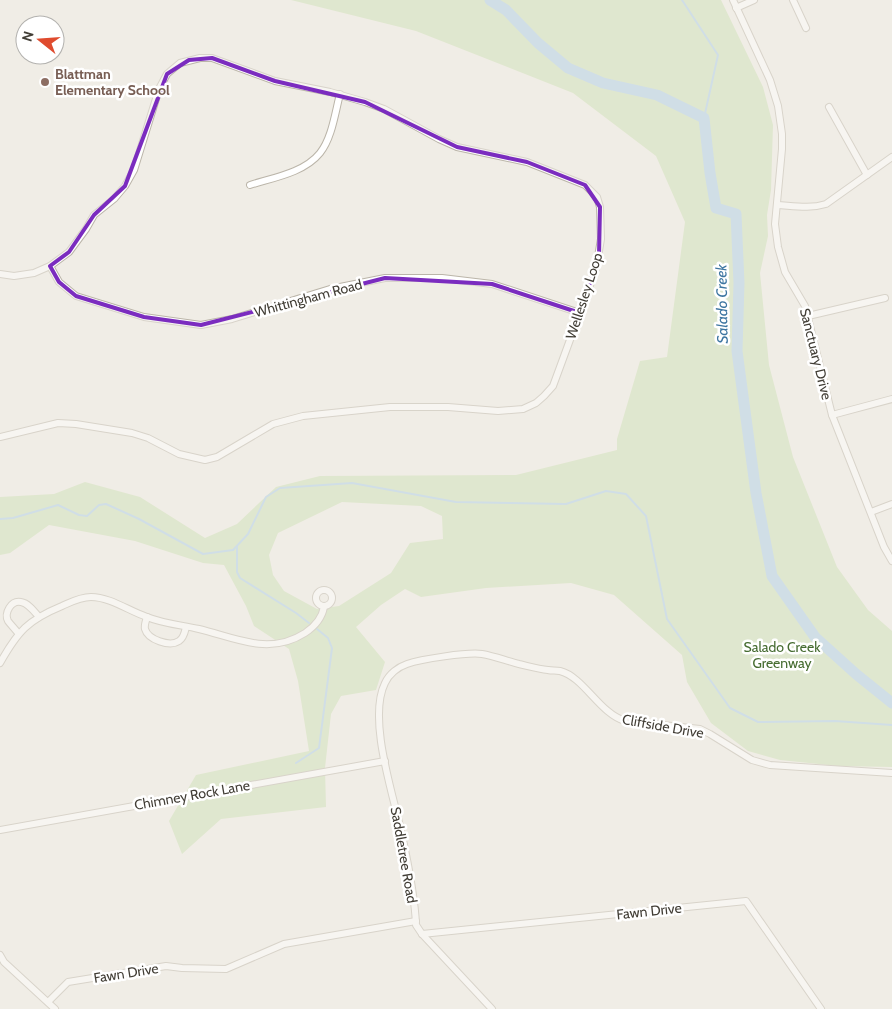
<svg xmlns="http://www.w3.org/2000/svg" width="892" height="1009" font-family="Cabin,sans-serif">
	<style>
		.green { fill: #cbe0b3; fill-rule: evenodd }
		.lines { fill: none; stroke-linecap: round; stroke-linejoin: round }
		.stream { stroke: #a9cce7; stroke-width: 2 }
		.river { stroke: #a9cce7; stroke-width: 11 }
		.minor-casing { stroke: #bbb5a9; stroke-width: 8 }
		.minor { stroke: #fff; stroke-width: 6 }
		.marked { fill: none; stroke: #7b2cbf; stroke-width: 4; stroke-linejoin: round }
		.education-dot { fill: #8d6e63; stroke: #fff; stroke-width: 2 }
		.labels { text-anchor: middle; stroke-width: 5; stroke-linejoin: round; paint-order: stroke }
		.education-label { font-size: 14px; font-weight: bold; fill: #785e54; stroke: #fff; text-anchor: start }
		.street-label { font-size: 14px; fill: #423e36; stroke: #fff }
		.park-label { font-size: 14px; fill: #466c31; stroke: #fff }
		.water-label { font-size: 15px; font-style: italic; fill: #3d75a1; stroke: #fff }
	</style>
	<rect width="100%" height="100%" fill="#f0ede6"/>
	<!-- green -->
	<path class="green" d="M291,0H721L763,87L773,125L771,190L767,215L768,236L760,273L769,365L793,457L837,567L868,610L892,631V767L838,766L780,760L748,751L711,723L687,682L682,655L614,595L571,583L486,588L421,597L405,589L381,605L356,627L385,662L376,690L341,696L331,714L325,768L326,807L221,819L182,854L169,821L196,775L309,751L298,681L289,649L254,626L246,606L224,565L203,563L135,541L49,525L10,553L0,555V497L54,494L85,482L140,497L205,538L237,524L276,487L320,476L516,475L617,450V439L640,361L667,357L685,222L656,156L573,93L416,31ZM342,502L421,506L442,516L443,539L410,543L391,573L339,606L317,609L284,591L273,575L269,555L278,533Z"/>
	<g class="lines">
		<!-- stream -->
		<g class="stream">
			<path d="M682,0L718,55L704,118"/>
			<path d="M0,519L13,518L58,505L79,515L87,516L99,505L106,504L139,519L203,554L233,550L248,534L266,497L280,488L352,483L456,502L566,504L606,491L626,494L646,516L667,619L730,708L758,722L835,721L892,725"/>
			<path d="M237,546V572L240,578L296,613L309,623"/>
			<path d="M296,763L319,748L332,648L328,638L317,629"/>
		</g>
		<!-- river -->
		<path class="river" d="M490,0L506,10L538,43L568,68L603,83L657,95L704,118L710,173L716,208L736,214L739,283L737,351L756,493L772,576L815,637L856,674L892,703"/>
		<defs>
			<g id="minor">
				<path d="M733,0L770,80L778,106L782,134V149L775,224L778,247L785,272L805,306L832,415L884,547L892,561"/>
				<path d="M793,0L806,28"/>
				<path d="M736,8L754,0"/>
				<path d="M829,107L867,175"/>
				<path d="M250,185C272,178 304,173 320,153C332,138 335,113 340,94"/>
				<path d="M777,205C794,206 810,209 826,204L892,157"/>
				<path d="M50,266L59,282L76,296L144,317L201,325L232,319L330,289L385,278H442L492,284L580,313"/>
				<path d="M0,274L14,276L34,273L50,266L69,252L86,229L94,215L114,199L125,186L134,170L159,89L167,74L180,63L200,58H212L275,81L330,92L365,102L384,109L439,139L457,147L527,162L585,185L597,197L600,207L601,239L596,269L560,367L553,386L544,396L536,403L523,409L498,411L448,407H390L303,416L273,424L217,457L205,460L179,454L148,438L132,433L76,424L58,423L0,437"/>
				<path d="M808,316L885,298"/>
				<path d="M832,415L892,399"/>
				<path d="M871,512L892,504"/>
				<circle cx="324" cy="598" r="8"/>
				<path d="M147,617C146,621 144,625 145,629C148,640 170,647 179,641C184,638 185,631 186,627"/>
				<path d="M18,633C15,629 11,625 8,621C4,613 11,600 21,602C28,603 34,611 39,617"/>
				<path d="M0,663C18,631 28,620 62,606C71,602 80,597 91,597C110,597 129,611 147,617C164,624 182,625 199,629C236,638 269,656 305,633C314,627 322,618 324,607"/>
				<path d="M0,830L385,761"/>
				<path d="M422,934L746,901L821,1009"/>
				<path d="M0,955L4,962L55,1009"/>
				<path d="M48,1002L68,982L166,966L182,968L226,969L284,944L416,921"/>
				<path d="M492,1009L422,934L416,925C415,897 408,863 402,835C394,797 367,719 385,683C389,674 398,667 407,664C421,659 468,652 482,654C494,656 507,661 519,664C528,666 538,669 548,670C552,671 556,670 560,671C584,677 599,713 625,721L700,729L710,734L752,760L770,765L892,773"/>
			</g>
		</defs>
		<!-- minor casing -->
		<use href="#minor" class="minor-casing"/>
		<!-- minor -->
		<use href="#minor" class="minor"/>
	</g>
	<!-- marked area -->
	<path d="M0 0H892V1009H0ZM212,58L275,81L365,102L457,147L527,162L585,185L600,207L599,255L580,313L492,284L385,278L201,325L144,317L76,296L59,282L50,266L69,252L94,215L125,186L167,74L189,60Z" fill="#f0ede6" fill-opacity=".55" fill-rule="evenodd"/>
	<path class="marked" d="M212,58L275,81L365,102L457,147L527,162L585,185L600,207L599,255L580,313L492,284L385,278L201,325L144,317L76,296L59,282L50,266L69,252L94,215L125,186L167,74L189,60Z"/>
	<!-- markers -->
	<circle class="education-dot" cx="45" cy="82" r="5"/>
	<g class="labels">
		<!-- education labels -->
		<g class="education-label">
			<text x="55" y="79">Blattman<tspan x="55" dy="16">Elementary School</tspan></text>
		</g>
		<!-- street labels -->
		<g class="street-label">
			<text transform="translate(584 296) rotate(-72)" y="5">Wellesley Loop</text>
			<text transform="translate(308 298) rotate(-15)" y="5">Whittingham Road</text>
			<text transform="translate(816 354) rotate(76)" y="5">Sanctuary Drive</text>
			<text transform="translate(663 726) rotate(10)" y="5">Cliffside Drive</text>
			<text transform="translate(192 795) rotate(-10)" y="5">Chimney Rock Lane</text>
			<text transform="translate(404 855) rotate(80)" y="5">Saddletree Road</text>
			<text transform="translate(649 911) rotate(-6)" y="5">Fawn Drive</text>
			<text transform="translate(126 973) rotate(-9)" y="5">Fawn Drive</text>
		</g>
		<!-- park labels -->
		<g class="park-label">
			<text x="782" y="652">Salado Creek<tspan x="782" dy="16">Greenway</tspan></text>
		</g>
		<!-- water labels -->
		<g class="water-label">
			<text transform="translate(722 304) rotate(-91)" y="5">Salado Creek</text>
		</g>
	</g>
	<!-- north arrow -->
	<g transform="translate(40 40) rotate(287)"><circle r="24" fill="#ffffff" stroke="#b3b2af"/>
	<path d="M0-4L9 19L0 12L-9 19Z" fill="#df4b2e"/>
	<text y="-8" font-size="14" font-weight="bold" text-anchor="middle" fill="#423e36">N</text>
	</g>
</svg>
